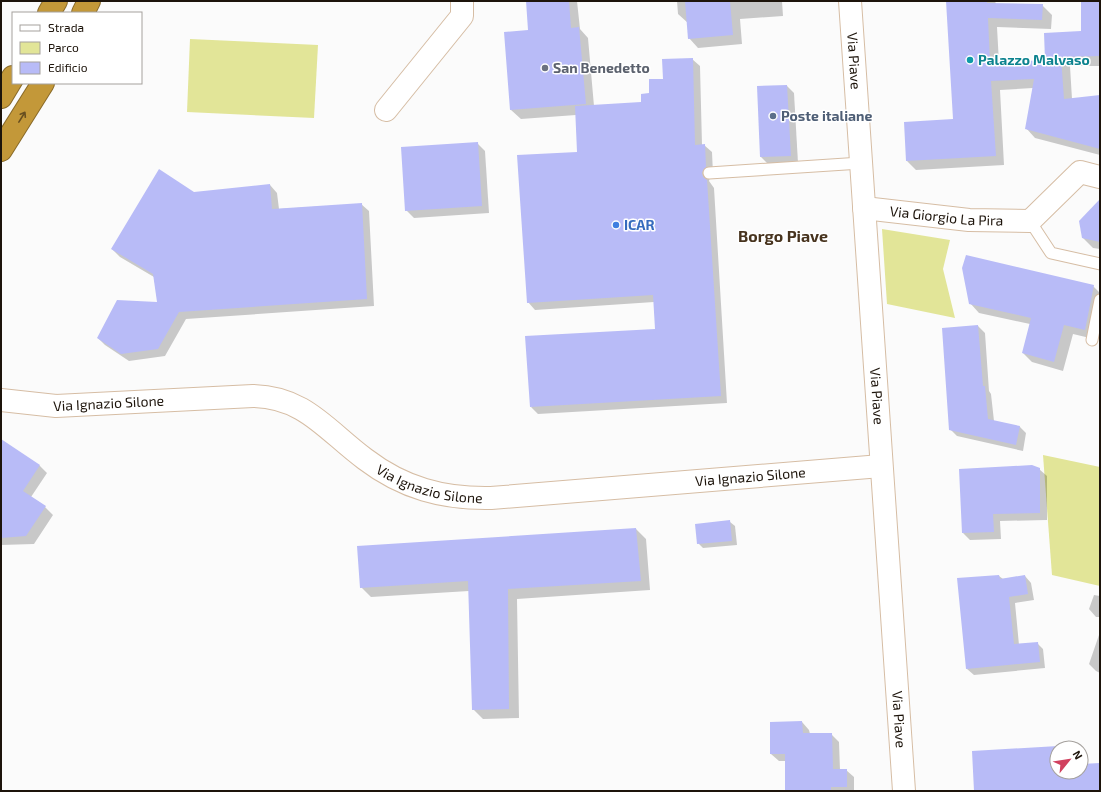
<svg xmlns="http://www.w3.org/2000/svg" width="1101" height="792" font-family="'Exo 2',sans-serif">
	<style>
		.green { fill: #e2e598 }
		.shadow { fill: #0003 }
		.building { fill: #b8bbf7 }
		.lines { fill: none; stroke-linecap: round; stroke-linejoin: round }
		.lane-casing { stroke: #d6bda4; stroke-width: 13 }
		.street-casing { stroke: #d6bda4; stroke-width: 24 }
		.secondary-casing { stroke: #d6bda4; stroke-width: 24 }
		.highway-casing { stroke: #896a29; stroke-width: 24 }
		.lane { stroke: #fff; stroke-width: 11 }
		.street { stroke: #fff; stroke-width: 22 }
		.secondary { stroke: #fff; stroke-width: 22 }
		.highway { stroke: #c39839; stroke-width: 22 }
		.oneway { stroke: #684f20 }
		.culture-dot { fill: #0f9aa8; stroke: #fff; stroke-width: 1.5 }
		.worship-dot { fill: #6b7280; stroke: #fff; stroke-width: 1.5 }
		.service-dot { fill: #5c6f8a; stroke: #fff; stroke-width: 1.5 }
		.shop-dot { fill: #3f7fe0; stroke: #fff; stroke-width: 1.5 }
		.labels { text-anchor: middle; stroke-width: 3; stroke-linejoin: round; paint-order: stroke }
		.culture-label { font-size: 14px; font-weight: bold; fill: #0d838f; stroke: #fff; text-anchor: start }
		.street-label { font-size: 14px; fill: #1d140b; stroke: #fff }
		.worship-label { font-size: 14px; font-weight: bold; fill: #5b616d; stroke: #fff; text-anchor: start }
		.service-label { font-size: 14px; font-weight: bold; fill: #4e5e75; stroke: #fff; text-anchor: start }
		.shop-label { font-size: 14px; font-weight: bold; fill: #366cbe; stroke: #fff; text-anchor: start }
		.quarter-label { font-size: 16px; font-weight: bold; fill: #47331e; stroke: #fff }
	</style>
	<rect width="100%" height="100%" fill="#fbfbfb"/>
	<!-- green -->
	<g class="green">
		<path d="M190,39L318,45L314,118L187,112Z"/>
		<path d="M882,229L950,240L943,269L955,318L887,304Z"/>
		<path d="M1043,455L1100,467V586L1052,575Z"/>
	</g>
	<!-- shadow -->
	<g class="shadow">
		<path d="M527,1H577L580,29L588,38L594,106L642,103L664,80L692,59L700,66L702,145H704L712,152L713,174L710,177L709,181L714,188L727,403L538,414L531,407L656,330L654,302L535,310L528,302L578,153L576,115L521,119L511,110L529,31Z"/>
		<path d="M677,1H782L783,16L740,19L742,44L698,48L689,38L688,23L678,14Z"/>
		<path d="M947,1H995L996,4L1042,5L1052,15L1051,29L997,27L999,63L1046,61L1082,32V1H1100V66H1070L1072,99L1100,96V155L1035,138L1026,128L1033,88L1000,90L1004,165L916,170L907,161L954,120Z"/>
		<path d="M787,86L794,93L798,163L769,165L761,157L758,87Z"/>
		<path d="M478,144L485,151L489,213L414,218L406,210Z"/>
		<path d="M270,185L277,193L279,209L361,204L369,211L374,306L186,319L165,356L129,361L105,345L98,338L158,303L154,277L120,257L112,249L193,193Z"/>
		<path d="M1100,203V249L1093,248L1083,238Z"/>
		<path d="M1093,286L1100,293V309L1094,339L1073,334L1063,371L1032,362L1023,353L1030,324L979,313L970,303Z"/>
		<path d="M978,326L985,333L989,391L991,394L994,421L1020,427L1026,433L1023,451L957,436L950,429Z"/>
		<path d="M1,440L40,466L47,473L31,497L45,507L53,515L34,544L1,545Z"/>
		<path d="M1039,469L1047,476V520L1000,521L1001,539L970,540L963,533Z"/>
		<path d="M730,522L735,526L737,545L703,548L698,543Z"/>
		<path d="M636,529L646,539L650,590L517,599L519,718L483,719L473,709L469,591L371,597L361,587Z"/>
		<path d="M999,576L1003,579L1025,576L1031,583L1034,600L1015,603L1019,645L1037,643L1043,649L1045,668L974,675L967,669Z"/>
		<path d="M1094,595L1100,596V617H1096L1089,609Z"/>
		<path d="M1100,632V673L1096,671L1089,664Z"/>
		<path d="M802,722L809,730L810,734H831L839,742L840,770H846L854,777V791H796L786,761H779L771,754Z"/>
	</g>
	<!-- building -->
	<g class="building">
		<path d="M526,1H569L571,28L579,27L586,104L510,110L504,32L528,30Z"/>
		<path d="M685,1H730L733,35L688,39Z"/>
		<path d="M946,1H987V3L1043,4L1042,20L988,18L990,63L1045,60L1044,33L1081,31V1H1100V56L1061,57L1064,99L1100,95V149L1025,129L1034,79L991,81L996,156L906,161L904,122L953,119Z"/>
		<path d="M693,58L695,145L705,144L706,167L703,170L702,173L703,177L707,180L721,396L530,407L525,336L655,329L653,295L527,303L517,155L577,152L575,106L641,102V94L649,93V79H663L662,59Z"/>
		<path d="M787,85L791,156L760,157L757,86Z"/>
		<path d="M478,142L482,206L405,211L401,147Z"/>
		<path d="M159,169L194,192L270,184L272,209L362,203L367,299L179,312L158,349L121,354L97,338L117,300L157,302L153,274L111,249Z"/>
		<path d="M1100,199V242L1082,238L1079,221Z"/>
		<path d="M966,255L1094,285L1085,330L1064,325L1054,362L1022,353L1031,318L969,304L962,268Z"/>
		<path d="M978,325L983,386H985L988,419L1020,426L1016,445L949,430L942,328Z"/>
		<path d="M1,439L40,465L23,491L46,506L26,536L1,538Z"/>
		<path d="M1032,465L1040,468V513L993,514L994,532L962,533L959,469Z"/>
		<path d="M730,520L732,541L697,544L695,524Z"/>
		<path d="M636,528L641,581L508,589L509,709L472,710L468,581L360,588L357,546Z"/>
		<path d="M999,575L1000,579L1025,575L1028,594L1009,597L1014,644L1038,642L1040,662L966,669L957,578Z"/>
		<path d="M802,721L803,733H832L833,769H847V787H831V791H785V754H770V722Z"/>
		<path d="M1058,746V748H1057V772H1081V764L1100,763V791H974L972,751Z"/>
	</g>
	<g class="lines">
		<defs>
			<g id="lane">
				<path d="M709,173L861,163"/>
				<path d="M1030,221L1051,253L1100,264"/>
				<path d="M1092,340L1100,300"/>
			</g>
			<g id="street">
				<path d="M386,110L462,16V1"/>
				<path id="s1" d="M864,208L969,220L1030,221L1080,172L1100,177"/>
				<path id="s2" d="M1,400L56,406L253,396C305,397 327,431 365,459C403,488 443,499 491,498L881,466"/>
			</g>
			<g id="secondary">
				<path id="s3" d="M850,1L904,791"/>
			</g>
			<g id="highway">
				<path d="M49,13L56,1"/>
				<path d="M83,13L89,1"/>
				<path d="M1,97L13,77"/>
				<path d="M1,150L43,83"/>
			</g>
		</defs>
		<!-- lane casing -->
		<use href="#lane" class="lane-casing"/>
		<!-- street casing -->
		<use href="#street" class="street-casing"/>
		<!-- secondary casing -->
		<use href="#secondary" class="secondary-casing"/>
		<!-- highway casing -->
		<use href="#highway" class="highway-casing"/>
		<!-- lane -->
		<use href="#lane" class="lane"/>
		<!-- street -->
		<use href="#street" class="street"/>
		<!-- secondary -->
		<use href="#secondary" class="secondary"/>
		<!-- highway -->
		<use href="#highway" class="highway"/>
	</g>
	<!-- one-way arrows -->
	<defs><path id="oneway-shaft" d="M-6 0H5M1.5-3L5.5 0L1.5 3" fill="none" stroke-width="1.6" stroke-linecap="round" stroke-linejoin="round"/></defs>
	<use class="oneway" href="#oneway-shaft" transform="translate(22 117) rotate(-58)"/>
	<!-- markers -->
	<circle class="culture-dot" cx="970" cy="60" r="4"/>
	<circle class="worship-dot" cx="545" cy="68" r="4"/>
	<circle class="service-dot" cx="773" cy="116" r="4"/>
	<circle class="shop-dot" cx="616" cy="225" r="4"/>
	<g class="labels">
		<!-- culture labels -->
		<g class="culture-label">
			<text x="978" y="65">Palazzo Malvaso</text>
		</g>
		<!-- street labels -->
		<g class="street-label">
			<text dy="5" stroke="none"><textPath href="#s3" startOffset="60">Via Piave</textPath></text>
			<text dy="5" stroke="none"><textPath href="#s1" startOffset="83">Via Giorgio La Pira</textPath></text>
			<text dy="5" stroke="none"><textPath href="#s3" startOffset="396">Via Piave</textPath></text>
			<text dy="5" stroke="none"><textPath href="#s2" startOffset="108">Via Ignazio Silone</textPath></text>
			<text dy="5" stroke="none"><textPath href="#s2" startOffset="779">Via Ignazio Silone</textPath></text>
			<text dy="5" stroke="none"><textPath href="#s2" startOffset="455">Via Ignazio Silone</textPath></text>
			<text dy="5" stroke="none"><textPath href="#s3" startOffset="720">Via Piave</textPath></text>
		</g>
		<!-- worship labels -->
		<g class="worship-label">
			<text x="553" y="73">San Benedetto</text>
		</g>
		<!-- service labels -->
		<g class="service-label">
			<text x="781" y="121">Poste italiane</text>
		</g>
		<!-- shop labels -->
		<g class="shop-label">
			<text x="624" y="230">ICAR</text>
		</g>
		<!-- quarter labels -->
		<g class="quarter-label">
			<text x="783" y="242">Borgo Piave</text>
		</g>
	</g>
	<!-- border -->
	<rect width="1101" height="792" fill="none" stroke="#1d140b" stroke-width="4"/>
	<!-- legend -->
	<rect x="12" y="12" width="130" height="72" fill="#ffffff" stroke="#a5a19d"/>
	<rect x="20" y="25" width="20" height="6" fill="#ffffff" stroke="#a5a19d"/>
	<text x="48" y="32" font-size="12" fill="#1d140b">Strada</text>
	<rect x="20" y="42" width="20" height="12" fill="#e2e598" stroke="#a5a19d"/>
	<text x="48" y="52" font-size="12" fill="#1d140b">Parco</text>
	<rect x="20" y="62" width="20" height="12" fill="#b8bbf7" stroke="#a5a19d"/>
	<text x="48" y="72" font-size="12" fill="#1d140b">Edificio</text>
	<!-- north arrow -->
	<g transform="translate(1069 760) rotate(60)"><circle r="19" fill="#ffffff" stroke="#a5a19d"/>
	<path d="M0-3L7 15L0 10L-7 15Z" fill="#d1415f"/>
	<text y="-6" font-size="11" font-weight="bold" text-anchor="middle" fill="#1d140b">N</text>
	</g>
</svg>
